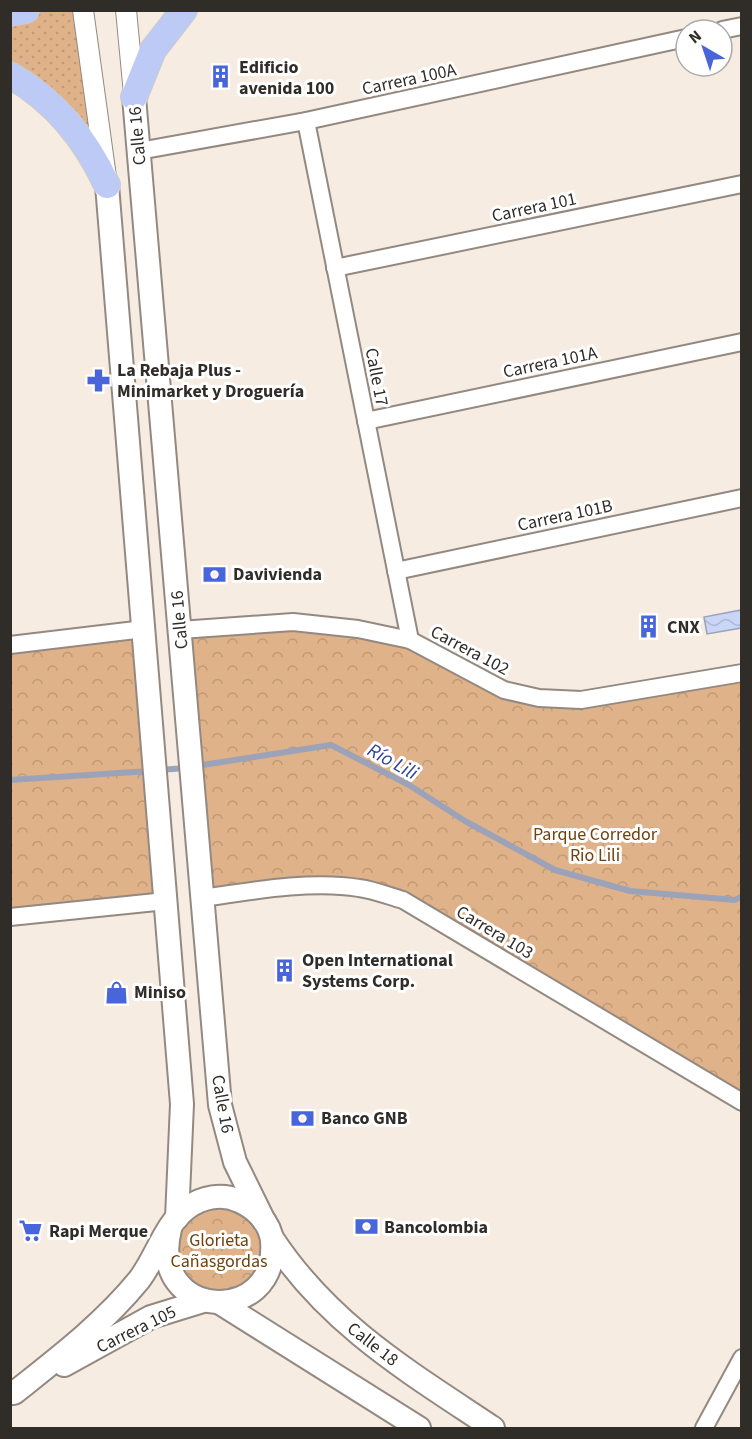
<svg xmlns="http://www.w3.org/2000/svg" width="752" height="1439" font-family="'Source Sans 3',sans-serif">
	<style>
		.grass { fill: url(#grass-dots) }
		.park { fill: url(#park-crowns) }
		.water { fill: url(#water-waves); stroke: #9ca3b9; stroke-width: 1.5 }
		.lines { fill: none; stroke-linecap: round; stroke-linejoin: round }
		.stream { stroke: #9ca3b9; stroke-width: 6 }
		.minor-casing { stroke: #938980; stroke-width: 20 }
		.tertiary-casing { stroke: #938980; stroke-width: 22 }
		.secondary-casing { stroke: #938980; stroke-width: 26 }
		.primary-casing { stroke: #cdcccb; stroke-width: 28 }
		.minor { stroke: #fff; stroke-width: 16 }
		.tertiary { stroke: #fff; stroke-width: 20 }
		.secondary { stroke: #fff; stroke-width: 22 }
		.primary { stroke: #bccaf5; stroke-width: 26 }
		.labels { text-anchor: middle; stroke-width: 6; stroke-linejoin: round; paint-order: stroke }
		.poi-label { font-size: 18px; font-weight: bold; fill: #302c28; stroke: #fff; text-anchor: start }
		.street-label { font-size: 18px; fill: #302c28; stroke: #fff }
		.park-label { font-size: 18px; fill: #70420e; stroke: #fff }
		.water-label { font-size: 20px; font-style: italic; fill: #2e439d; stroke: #fff }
	</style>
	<defs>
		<pattern id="grass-dots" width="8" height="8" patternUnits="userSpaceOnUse" patternTransform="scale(1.5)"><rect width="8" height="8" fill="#e0b289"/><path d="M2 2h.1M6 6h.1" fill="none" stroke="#c09976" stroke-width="1.8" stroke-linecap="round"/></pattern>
		<pattern id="park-crowns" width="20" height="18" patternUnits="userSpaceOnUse" patternTransform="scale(1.5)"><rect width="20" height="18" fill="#e0b289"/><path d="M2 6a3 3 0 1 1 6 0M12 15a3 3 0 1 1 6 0" fill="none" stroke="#c09976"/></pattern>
		<pattern id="water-waves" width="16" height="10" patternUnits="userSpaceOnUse" patternTransform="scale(1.5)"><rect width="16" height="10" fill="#cad6f7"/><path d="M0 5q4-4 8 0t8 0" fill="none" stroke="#aeb8d4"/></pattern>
	</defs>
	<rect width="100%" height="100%" fill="#f7ece2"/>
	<!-- grass -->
	<path class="grass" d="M11,11H83L107,185L11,75Z"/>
	<!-- park -->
	<g class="park">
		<path d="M144,629L166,901L11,917L10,645Z"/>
		<path d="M358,629L539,698L741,673V1102L403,900L359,888L203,898L180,630Z"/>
		<path d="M197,1202L256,1211L266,1275L203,1301L166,1244Z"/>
	</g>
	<!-- water -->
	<path class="water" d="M741,610V628L707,634L704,617Z"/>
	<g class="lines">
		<!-- stream -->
		<g class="stream">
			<path d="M196,766L331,745L409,785L465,821L555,870L630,891L735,900L742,896"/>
			<path d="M160,770L185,768"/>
			<path d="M10,780L150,771"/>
		</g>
		<defs>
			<g id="minor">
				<path d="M722,30L742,26"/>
				<path d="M306,121L410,640"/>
				<path d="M139,151L306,121L686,38"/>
				<path d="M335,268L742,184"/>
				<path d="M366,421L742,342"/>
				<path d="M396,571L742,498"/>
				<path d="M180,630L293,622L358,629L410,640L504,690L539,698L581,700L742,673"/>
				<path d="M10,645L144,629"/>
				<path d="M203,898C251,891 311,880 359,888C374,890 389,896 403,900L742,1102"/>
				<path d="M10,917L166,901"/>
				<path d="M704,1428L742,1358"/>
			</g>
			<g id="tertiary">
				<path d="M83,10L106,177"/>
				<path d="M126,10L134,94"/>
			</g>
			<g id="secondary">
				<path d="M134,97L220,1105L235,1162L264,1221"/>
				<path d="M107,185L182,1104L177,1218"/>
				<path d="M272,1238C329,1325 409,1372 493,1428"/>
				<path d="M220,1303L419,1428"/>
				<path d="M64,1365L151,1317L203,1301"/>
				<path d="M14,1393C58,1358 103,1324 139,1280C156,1258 165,1224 187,1208C202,1197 222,1193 239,1201C255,1208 270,1222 272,1241C279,1327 147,1321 170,1229"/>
			</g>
			<g id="primary">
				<path d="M10,13L26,10"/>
				<path d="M10,75C56,102 85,138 107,185"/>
				<path d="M134,97L153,50L184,10"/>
			</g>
		</defs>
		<!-- minor casing -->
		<use href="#minor" class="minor-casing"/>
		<!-- tertiary casing -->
		<use href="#tertiary" class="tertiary-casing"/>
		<!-- secondary casing -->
		<use href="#secondary" class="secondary-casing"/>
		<!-- primary casing -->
		<use href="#primary" class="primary-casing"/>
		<!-- minor -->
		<use href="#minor" class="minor"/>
		<!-- tertiary -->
		<use href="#tertiary" class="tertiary"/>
		<!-- secondary -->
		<use href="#secondary" class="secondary"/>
		<!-- primary -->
		<use href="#primary" class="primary"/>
	</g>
	<!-- icons -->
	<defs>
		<symbol id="building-bare" viewBox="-9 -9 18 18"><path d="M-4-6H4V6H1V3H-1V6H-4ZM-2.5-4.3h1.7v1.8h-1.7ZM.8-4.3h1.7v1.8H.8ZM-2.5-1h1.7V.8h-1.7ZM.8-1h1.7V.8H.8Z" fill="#4865d9" stroke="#fff" stroke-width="2.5" paint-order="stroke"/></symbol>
		<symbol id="pharmacy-bare" viewBox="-9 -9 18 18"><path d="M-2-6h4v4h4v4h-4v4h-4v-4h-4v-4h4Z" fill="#4865d9" stroke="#fff" stroke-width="2.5" paint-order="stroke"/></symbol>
		<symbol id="bank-bare" viewBox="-9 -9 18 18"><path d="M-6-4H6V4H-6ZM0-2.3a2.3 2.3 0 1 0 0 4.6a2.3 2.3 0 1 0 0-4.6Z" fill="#4865d9" stroke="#fff" stroke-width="2.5" paint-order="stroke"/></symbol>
		<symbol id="shop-bare" viewBox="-9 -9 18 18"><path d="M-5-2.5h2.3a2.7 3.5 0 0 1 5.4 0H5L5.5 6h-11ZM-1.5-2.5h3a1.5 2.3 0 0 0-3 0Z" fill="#4865d9" stroke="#fff" stroke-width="2.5" paint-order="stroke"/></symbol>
		<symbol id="supermarket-bare" viewBox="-9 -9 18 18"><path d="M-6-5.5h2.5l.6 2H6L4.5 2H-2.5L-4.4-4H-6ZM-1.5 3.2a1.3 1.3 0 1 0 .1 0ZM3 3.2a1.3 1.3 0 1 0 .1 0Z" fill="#4865d9" stroke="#fff" stroke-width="2.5" paint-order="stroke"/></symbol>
	</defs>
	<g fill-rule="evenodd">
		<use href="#building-bare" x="204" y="60" width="33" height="33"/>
		<use href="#pharmacy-bare" x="82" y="364" width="33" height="33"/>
		<use href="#bank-bare" x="198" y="558" width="33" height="33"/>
		<use href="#building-bare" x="632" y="610" width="33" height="33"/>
		<use href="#building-bare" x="268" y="954" width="33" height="33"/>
		<use href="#shop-bare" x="100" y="976" width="33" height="33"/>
		<use href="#bank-bare" x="286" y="1102" width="33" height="33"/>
		<use href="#bank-bare" x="350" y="1210" width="33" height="33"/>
		<use href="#supermarket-bare" x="14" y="1214" width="33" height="33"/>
	</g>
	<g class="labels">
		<!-- poi labels -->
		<g class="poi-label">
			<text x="239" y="73">Edificio<tspan x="239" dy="21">avenida 100</tspan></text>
			<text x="117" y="376">La Rebaja Plus -<tspan x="117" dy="21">Minimarket y Droguería</tspan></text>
			<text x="233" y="580">Davivienda</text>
			<text x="667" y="633">CNX</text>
			<text x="302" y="966">Open International<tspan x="302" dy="21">Systems Corp.</tspan></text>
			<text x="134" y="998">Miniso</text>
			<text x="321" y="1124">Banco GNB</text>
			<text x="384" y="1233">Bancolombia</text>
			<text x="49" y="1237">Rapi Merque</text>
		</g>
		<!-- street labels -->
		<g class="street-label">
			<text transform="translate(409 79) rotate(-12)" y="6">Carrera 100A</text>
			<text transform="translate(137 136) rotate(-95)" y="6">Calle 16</text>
			<text transform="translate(534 207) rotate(-12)" y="6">Carrera 101</text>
			<text transform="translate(550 362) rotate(-12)" y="6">Carrera 101A</text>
			<text transform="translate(377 377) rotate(79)" y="6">Calle 17</text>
			<text transform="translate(565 515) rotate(-12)" y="6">Carrera 101B</text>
			<text transform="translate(179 620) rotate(-95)" y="6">Calle 16</text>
			<text transform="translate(470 650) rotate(28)" y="6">Carrera 102</text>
			<text transform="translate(495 932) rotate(31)" y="6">Carrera 103</text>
			<text transform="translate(223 1104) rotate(80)" y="6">Calle 16</text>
			<text transform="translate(136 1329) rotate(-26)" y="6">Carrera 105</text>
			<text transform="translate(373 1344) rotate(38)" y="6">Calle 18</text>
		</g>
		<!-- park labels -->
		<g class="park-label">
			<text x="595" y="840">Parque Corredor<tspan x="595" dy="21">Rio Lili</tspan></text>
			<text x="219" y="1246">Glorieta<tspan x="219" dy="21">Cañasgordas</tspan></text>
		</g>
		<!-- water labels -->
		<g class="water-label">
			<text transform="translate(393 761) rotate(29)" y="7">Río Lili</text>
		</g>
	</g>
	<!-- border -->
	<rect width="752" height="1439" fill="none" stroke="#302c28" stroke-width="24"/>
	<!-- north arrow -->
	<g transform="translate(704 48) rotate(321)"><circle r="28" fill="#ffffff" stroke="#acaba9" stroke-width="1.5"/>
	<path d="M0-4.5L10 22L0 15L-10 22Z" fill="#4865d9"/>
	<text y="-9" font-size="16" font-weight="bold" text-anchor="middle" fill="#302c28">N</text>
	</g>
</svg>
